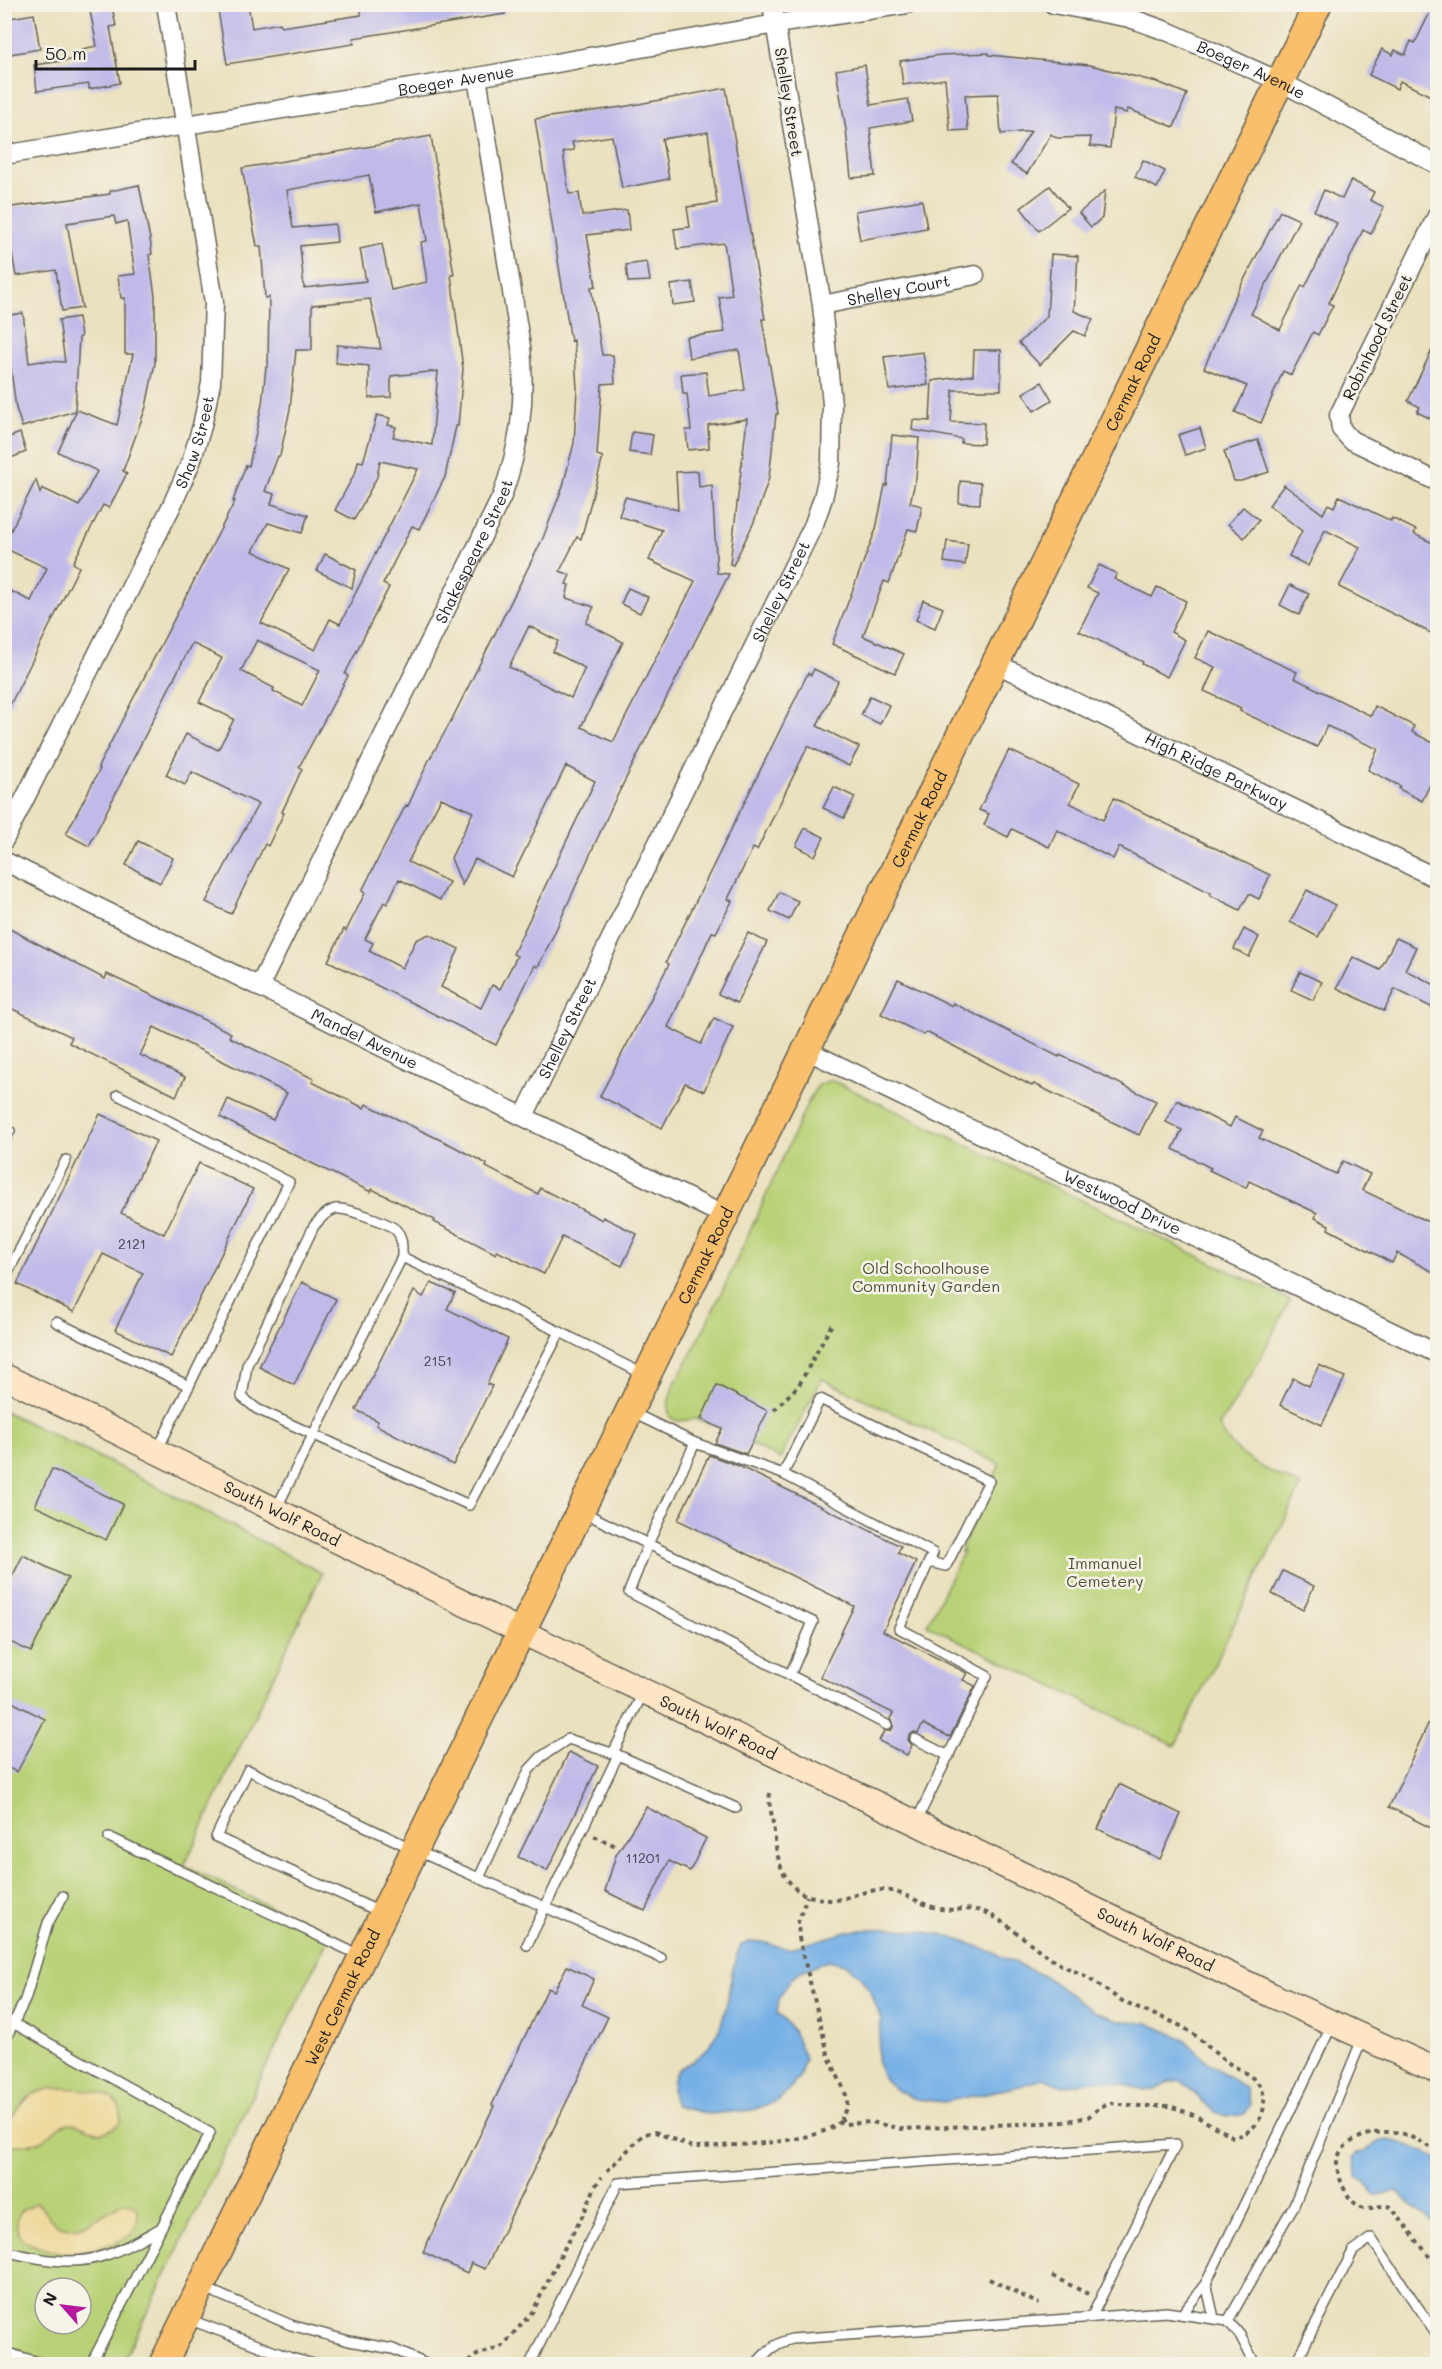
<svg xmlns="http://www.w3.org/2000/svg" width="1442" height="2369" font-family="Mali,sans-serif">
	<style>
		.green { fill: #b9d277; stroke: #6a774a; stroke-width: 1.5; fill-rule: evenodd }
		.sand { fill: #eeda9e; stroke: #857b5d; stroke-width: 1.5 }
		.water { fill: #76b0e6; stroke: #496681; stroke-width: 1.5 }
		.building { fill: #c0bae9; fill-rule: evenodd }
		.lines { fill: none; stroke-linecap: round; stroke-linejoin: round }
		.lane-casing { stroke: #646155; stroke-width: 12 }
		.street-casing { stroke: #646155; stroke-width: 21 }
		.secondary-casing { stroke: #646155; stroke-width: 27 }
		.primary-casing { stroke: #646155; stroke-width: 30 }
		.path { stroke: #646155; stroke-width: 4; stroke-dasharray: 4.5 4.5; stroke-linecap: butt }
		.lane { stroke: #fff; stroke-width: 9 }
		.street { stroke: #fff; stroke-width: 18 }
		.secondary { stroke: #fde5c5; stroke-width: 24 }
		.primary { stroke: #f9bf6d; stroke-width: 27 }
		.labels { text-anchor: middle; stroke-width: 5; stroke-linejoin: round; paint-order: stroke }
		.number-label { font-size: 14px; fill: #45444f }
		.street-label { font-size: 16px; fill: #1c1c1c; stroke: #f7f3e8 }
		.park-label { font-size: 16px; fill: #4b5337; stroke: #f7f3e8 }
	</style>
	<rect width="100%" height="100%" fill="#f7f3e8"/>
	<filter id="ink" filterUnits="userSpaceOnUse"><feTurbulence type="fractalNoise" baseFrequency=".0167" numOctaves="2"/><feDisplacementMap in="SourceGraphic" scale="12" xChannelSelector="R" yChannelSelector="G"/><feConvolveMatrix kernelMatrix="1 2 1 2 8 2 1 2 1" color-interpolation-filters="sRGB"/></filter>
	<filter id="wash" filterUnits="userSpaceOnUse"><feTurbulence type="fractalNoise" baseFrequency=".008" numOctaves="4" result="noise"/><feDisplacementMap in="SourceGraphic" scale="24" xChannelSelector="R" yChannelSelector="G"/><feGaussianBlur stdDeviation="1.35" result="paint"/><feColorMatrix in="noise" values="0 0 0 0 0 0 0 0 0 0 0 0 0 0 0 0 0 1.4 0 .05"/><feComposite in="paint" operator="in"/></filter>
	<g filter="url(#wash)">
		<rect width="100%" height="100%" fill="#eae1bf"/>
		<!-- green -->
		<g class="green">
			<path d="M831,1080L1290,1300L1251,1376L1219,1426C1235,1459 1269,1471 1301,1486L1175,1746L927,1625L963,1552H960L1000,1464L822,1379L780,1459L714,1425L697,1419L677,1421L670,1417C662,1397 683,1371 691,1354C735,1270 771,1182 811,1096L818,1085Z"/>
			<path d="M4,1411L131,1473L322,1573L184,1866L330,1935L122,2364H5ZM45,2288H81V2324H45Z"/>
		</g>
		<!-- sand -->
		<g class="sand">
			<path d="M54,2088C73,2088 122,2088 121,2116C121,2126 111,2130 102,2133C91,2132 82,2123 70,2123C58,2124 52,2135 42,2140C34,2145 13,2148 5,2142C3,2126 6,2125 15,2113C29,2095 31,2092 54,2088Z"/>
			<path d="M36,2203C46,2207 47,2219 56,2224C81,2237 103,2212 123,2203C144,2202 140,2226 129,2236C119,2244 80,2253 67,2253C55,2252 38,2248 27,2242C15,2235 15,2221 21,2210Z"/>
		</g>
		<!-- water -->
		<g class="water">
			<path d="M890,1928L941,1934L985,1949L1046,1977L1095,2012L1122,2021L1148,2023L1184,2039L1209,2063L1245,2088L1250,2104L1245,2114C1211,2123 1202,2097 1180,2080L1169,2082L1156,2090H1146L1100,2079L1064,2086L1043,2078L1020,2086L944,2102L915,2099L896,2090L884,2079L877,2063L881,2019L871,1992L858,1974L845,1964L828,1960L801,1971L790,1980L779,1998L777,2013L792,2029L805,2058L799,2078L779,2100L753,2110L708,2114L676,2106C672,2098 670,2079 677,2071C682,2066 691,2063 696,2058C703,2054 711,2044 715,2038C731,2009 727,1974 741,1945L750,1942H763L788,1949L850,1931Z"/>
			<path d="M1388,2140C1405,2142 1421,2151 1437,2157V2226L1395,2191L1379,2195L1374,2194L1366,2182L1357,2177L1353,2158L1357,2153L1365,2152C1371,2144 1378,2141 1388,2140Z"/>
		</g>
		<g id="blocks">
			<!-- building -->
			<g class="building">
				<path d="M217,4H248L252,28L280,23L281,27L361,15V9L387,4H504L505,14L353,38L354,44L227,64Z"/>
				<path d="M1434,4H1437V99L1400,81L1397,89L1369,75L1382,49L1393,55L1395,50L1405,55L1411,41L1415,43Z"/>
				<path d="M112,7L116,26L110,27L120,83L89,89V84L37,91L34,65L84,58L82,49L97,46L90,11Z"/>
				<path d="M34,14L40,49L4,55V19Z"/>
				<path d="M989,53V55L1090,65L1160,83L1187,94L1174,127L1128,109L1127,113L1114,110L1110,148L1090,146L1091,137L1057,138L1051,134L1027,174L1011,164L1031,131L1001,134L998,94L965,95L968,130L950,131L945,79L903,85L900,61L941,55Z"/>
				<path d="M865,65L871,105L908,99L912,121L870,128L875,176L851,178L846,130L836,70Z"/>
				<path d="M726,88L760,291L765,319H762L778,414H776L769,478L754,522L733,565L730,564L747,419L708,425L709,448L688,450L686,430H691L687,394H683L681,374L706,372L709,396L745,390L739,350L689,358L686,337L725,332L719,297L732,295L724,243L677,249L674,229L690,227L687,207L717,203L708,132L662,139L669,179L622,188L612,136L572,142L574,150L563,152L569,194L579,193L582,216L627,210L629,230L587,235L596,286L591,287L602,355H613L615,383L602,384L597,455L603,457L581,539L577,537L560,571L570,575L566,584L569,585L566,598L594,607L586,623L623,642L581,727L613,742L695,581L649,560L662,530L619,516L625,497L678,510L676,472L698,471L699,487L712,485L717,573L729,574L613,804L554,934L538,967L535,965L496,1045L328,961L344,929L346,931L365,893L362,891L378,859L406,805L408,806L428,762L451,721L543,538L563,486L574,443L577,389L574,340L571,341L535,119L622,107ZM529,626L558,641L553,652L585,668L571,698L509,667ZM566,766L595,781L513,954L517,956L500,989L492,985L481,1008L441,987L459,949L429,934L416,940L402,968L369,951L373,943L365,939L384,902L387,904L399,879L440,900L449,882L408,862L441,798L473,812L451,858L462,885L475,859L512,877Z"/>
				<path d="M431,136L454,275H451L463,369L458,426H456L445,477L419,529L412,526L383,584L389,587L345,674L348,676L299,767L302,769L282,812L284,813L268,846L265,844L231,914L206,902L258,804L192,772L185,785L166,775L186,734L218,750L234,719L199,702L222,658L192,643L89,846L66,834L100,769L98,767L235,501H233L246,465L249,466L262,404L266,367H268L269,297L265,298L261,246H257L242,168ZM369,175L376,212L421,203L427,241L421,242L427,282L391,290L382,244L360,249L366,281L304,288L300,246L337,242L335,224L293,228L287,190ZM370,299L381,349L337,345L336,363L369,366V398L391,397V376L438,371L432,445L393,437L396,427L388,425L390,418L377,415L363,462L358,461L356,471L335,510L354,520L377,477L380,461L418,469L340,624L330,619L315,650L261,623L289,569L253,551L268,523L302,533L308,515L271,504L274,494L265,491L278,456H280L290,409L296,350H312V305ZM257,640L320,670L302,706L273,691L274,688L241,671Z"/>
				<path d="M1143,160L1165,171L1157,188L1135,177Z"/>
				<path d="M1351,180L1374,192L1370,200L1384,207L1371,234L1363,230L1329,303L1333,305L1318,335L1313,332L1291,375L1283,371L1261,423L1235,412L1247,386L1204,368L1234,299L1280,211L1299,220L1251,314L1280,330L1302,285L1305,287L1337,223L1314,211L1324,190L1342,199Z"/>
				<path d="M139,185L150,239L152,254L149,255L155,296V363L146,407L123,471L127,473L109,508L103,505L73,563L79,567L4,717V588L31,601L47,568L4,548V544L36,480L40,493L42,488L79,506L97,471L58,452L77,410L117,425L133,354H125V298H121L118,276L135,274L127,221L116,224L114,216L67,223L82,308L62,311L56,270L16,276L11,247L4,248V208L110,194V191Z"/>
				<path d="M1050,186L1068,208L1039,231L1021,208Z"/>
				<path d="M1105,191L1102,218L1091,227L1079,213Z"/>
				<path d="M922,200L927,228L860,240L855,211Z"/>
				<path d="M1051,254L1078,256L1074,311L1093,319L1085,336L1074,331L1040,365L1019,343L1047,316Z"/>
				<path d="M647,262L650,281L628,282L626,265Z"/>
				<path d="M692,282L695,302L673,305L671,285Z"/>
				<path d="M23,313L29,363L42,361L65,362L59,320L78,317L81,337H79L75,411L22,427L16,408L4,316Z"/>
				<path d="M1437,339V422L1417,412L1420,407L1408,401Z"/>
				<path d="M974,350H1001V390H953L951,422L984,423L983,444L961,443L962,439L912,430L913,420L930,421L932,381L973,375Z"/>
				<path d="M923,352L928,385L889,390L884,357Z"/>
				<path d="M1042,382L1052,400L1034,411L1023,393Z"/>
				<path d="M1200,428L1206,448L1185,455L1178,435Z"/>
				<path d="M632,432L653,435L650,455L629,452Z"/>
				<path d="M20,433L26,452L8,459L4,450V439Z"/>
				<path d="M892,435L919,438L916,478L910,503L922,506L917,531L908,529L889,583L884,581L863,636L904,654L895,673L832,644L876,529L885,485L887,486Z"/>
				<path d="M1258,440L1269,472L1241,481H1234L1224,451Z"/>
				<path d="M960,481L981,483L980,504L959,503Z"/>
				<path d="M1284,485L1323,514L1328,504L1334,507L1339,496L1391,521L1392,518L1416,530L1414,534L1437,545V636L1339,587L1360,547L1325,530L1308,566L1289,556L1302,531L1269,505Z"/>
				<path d="M1243,507L1259,520L1244,538L1228,524Z"/>
				<path d="M947,541L968,544L965,565L944,562Z"/>
				<path d="M325,554L356,570L352,588L317,571Z"/>
				<path d="M1099,565L1117,574L1114,579L1152,597L1157,587L1186,601L1171,632L1185,640L1167,677L1142,664L1143,662L1079,631L1098,593L1087,588Z"/>
				<path d="M1290,585L1309,594L1299,615L1280,605Z"/>
				<path d="M628,588L648,597L640,613L621,604Z"/>
				<path d="M923,600L943,608L935,628L916,620Z"/>
				<path d="M1208,631L1297,672L1294,678L1371,716L1375,706L1414,726L1412,732L1437,745V770L1422,801L1399,789L1400,786L1368,770L1378,749L1327,726L1317,747L1240,711L1241,708L1204,691L1215,667L1195,658Z"/>
				<path d="M814,669L838,681L817,726L859,747L849,766L808,746L757,850L753,848L728,899L732,901L716,933L712,932L668,1027L701,1044L714,1018L733,1027L704,1091L685,1083L662,1128L600,1096L669,964L666,962L808,673L811,675Z"/>
				<path d="M870,696L889,705L880,724L861,715Z"/>
				<path d="M1009,750L1079,784L1070,803L1103,820L1114,798L1270,875L1259,899L1249,894L1240,910L1210,895L1211,893L1119,847L1113,859L1057,830L1049,847L1012,829L1008,837L984,825L989,814L979,810Z"/>
				<path d="M834,787L855,797L844,818L823,808Z"/>
				<path d="M805,828L824,837L815,856L796,846Z"/>
				<path d="M138,841L173,858L160,883L126,865Z"/>
				<path d="M1307,890L1335,905L1318,937L1290,922Z"/>
				<path d="M779,892L798,901L789,920L770,911Z"/>
				<path d="M4,926L105,979L107,974L196,1016L231,1033L229,1037L314,1079L312,1082L364,1108L366,1104L453,1146L487,1164L486,1167L538,1194L540,1188L602,1220L603,1217L637,1234L622,1266L562,1237L544,1274L497,1251L496,1254L434,1222L435,1220L372,1189L371,1192L260,1138L220,1117L228,1099L273,1120L287,1093L154,1027L140,1055L185,1077L176,1096L69,1043L72,1037L4,1005Z"/>
				<path d="M1244,929L1259,937L1249,957L1234,949Z"/>
				<path d="M748,933L767,942L737,1003L718,994Z"/>
				<path d="M1396,938L1416,947L1405,970L1437,986V1010L1395,989L1384,1011L1337,988L1353,957L1380,970Z"/>
				<path d="M1300,972L1322,982L1313,1000L1291,990Z"/>
				<path d="M898,979L952,1006L953,1003L1059,1057L1060,1055L1156,1101L1139,1135L1034,1084L1032,1086L926,1032L924,1035L881,1014Z"/>
				<path d="M1177,1100L1230,1127L1235,1117L1263,1131L1259,1138L1336,1174L1343,1161L1370,1174L1362,1190L1437,1226V1274L1397,1253L1392,1263L1328,1229L1329,1225L1315,1218L1317,1213L1249,1181L1246,1188L1209,1170L1211,1168L1173,1149L1182,1130L1166,1122Z"/>
				<path d="M100,1114L156,1141L121,1213L164,1234L199,1163L253,1189L171,1357L115,1330L143,1273L103,1254L74,1312L17,1284Z"/>
				<path d="M302,1282L336,1299L294,1385L259,1367Z"/>
				<path d="M431,1283L455,1293L447,1309L508,1339L487,1384L492,1386L453,1465L376,1425L378,1421L356,1410L414,1291L423,1297Z"/>
				<path d="M1319,1365L1345,1377L1322,1425L1280,1405L1293,1378L1309,1386Z"/>
				<path d="M717,1385L768,1411L746,1454L715,1443L722,1429L701,1419Z"/>
				<path d="M709,1455L739,1466L901,1546L898,1553L916,1562L883,1631L967,1673L963,1680L975,1686L950,1737L923,1724L918,1733L914,1732L909,1736L908,1740L912,1745L907,1755L879,1741L884,1731H890L893,1728V1722L890,1719L893,1713L820,1677L854,1606L678,1520Z"/>
				<path d="M52,1469L123,1504L106,1540L35,1506Z"/>
				<path d="M23,1555L68,1578L31,1652L4,1639V1571L13,1575Z"/>
				<path d="M1283,1571L1314,1586L1303,1610L1272,1594Z"/>
				<path d="M10,1701L45,1719L17,1772L4,1766V1713Z"/>
				<path d="M1437,1705V1831L1389,1807Z"/>
				<path d="M569,1752L598,1766L547,1871L518,1857Z"/>
				<path d="M1119,1784L1181,1814L1160,1859L1098,1829Z"/>
				<path d="M646,1807L706,1838L690,1871L669,1861L645,1911L605,1891L616,1855Z"/>
				<path d="M567,1966L594,1979L582,2005L608,2017L485,2269L471,2263L467,2273L423,2252L494,2106L492,2105L548,1988L554,1991Z"/>
			</g>
		</g>
	</g>
	<g filter="url(#ink)">
		<use href="#blocks" fill-opacity="0" stroke="#646155" stroke-width="1.5"/>
		<g class="lines">
			<defs>
				<g id="lane">
					<path d="M118,1095L289,1182L158,1449"/>
					<path d="M4,1141L10,1131"/>
					<path d="M4,1280L66,1160"/>
					<path d="M56,1322L189,1386"/>
					<path d="M560,1332L643,1374"/>
					<path d="M695,1443L783,1474L933,1553L899,1628L987,1676L916,1822"/>
					<path d="M783,1474L820,1399L989,1481L946,1566L929,1562"/>
					<path d="M276,1509L402,1257C402,1248 403,1237 396,1230C390,1223 344,1207 335,1209C326,1212 320,1219 314,1226L247,1365L242,1397L257,1409L469,1505L560,1332L402,1257"/>
					<path d="M583,1512L648,1544L695,1443L631,1412"/>
					<path d="M790,1675L813,1622L648,1544L629,1592L887,1725"/>
					<path d="M915,1739L949,1756"/>
					<path d="M613,1753L644,1691"/>
					<path d="M109,1837L361,1956"/>
					<path d="M479,1878L529,1770L541,1757L568,1739L618,1755"/>
					<path d="M380,1912L216,1837L248,1770L415,1850L661,1958"/>
					<path d="M527,1945L618,1755L736,1808"/>
					<path d="M4,2018L210,2133L91,2364"/>
					<path d="M4,2042L25,2000L48,1923L63,1896"/>
					<path d="M4,2251C39,2259 72,2267 106,2255C125,2249 144,2237 161,2228"/>
					<path d="M1206,2283L1214,2318"/>
					<path d="M202,2287L291,2325L349,2341L393,2349L426,2364"/>
					<path d="M1182,2314L1206,2283L1332,2025"/>
					<path d="M188,2319L291,2358L314,2364"/>
					<path d="M1228,2321L1294,2205L1363,2037"/>
					<path d="M4,2352L45,2364"/>
					<path d="M530,2364L618,2183L1176,2144L1091,2318"/>
					<path d="M756,2364C767,2351 775,2343 792,2339L1166,2312L1228,2321L1240,2335L1255,2364"/>
					<path d="M1295,2364L1353,2251L1371,2238L1438,2337"/>
				</g>
				<g id="street">
					<path id="s1" d="M1053,4L1130,18L1169,32L1281,82L1438,165"/>
					<path id="s2" d="M4,155L477,77L776,24L907,4"/>
					<path d="M1438,214L1339,415L1341,429L1351,440L1438,482"/>
					<path id="s3" d="M822,305L975,275"/>
					<path id="s4" d="M997,664L1438,879"/>
					<path id="s5" d="M4,840L172,505L191,462L202,426L211,383L214,302L166,4"/>
					<path id="s6" d="M4,861L725,1216"/>
					<path id="s7" d="M259,987L502,496C520,445 526,402 521,347L477,77"/>
					<path id="s8" d="M806,1050L1438,1354"/>
					<path id="s9" d="M524,1116L814,524L823,498L831,463L832,404L822,305L772,4"/>
				</g>
				<g id="secondary">
					<path id="s10" d="M4,1376L522,1632L1271,1995L1438,2071"/>
				</g>
				<g id="primary">
					<path id="s11" d="M163,2364L1318,4"/>
				</g>
			</defs>
			<!-- lane casing -->
			<use href="#lane" class="lane-casing"/>
			<!-- street casing -->
			<use href="#street" class="street-casing"/>
			<!-- secondary casing -->
			<use href="#secondary" class="secondary-casing"/>
			<!-- primary casing -->
			<use href="#primary" class="primary-casing"/>
			<!-- path -->
			<g class="path">
				<path d="M774,1410L799,1385L833,1322"/>
				<path d="M770,1793C768,1805 772,1812 773,1824C776,1847 777,1873 797,1890C802,1894 808,1896 814,1897C842,1905 846,1895 871,1891C897,1886 912,1901 936,1908C950,1912 966,1907 981,1911C1002,1917 1035,1949 1056,1962C1066,1968 1078,1972 1088,1978C1101,1986 1113,1996 1126,2003C1145,2013 1166,2017 1184,2028C1200,2037 1212,2052 1227,2062C1237,2069 1253,2075 1260,2086C1273,2107 1255,2135 1233,2137L1196,2116L1170,2106H1139L1111,2103L1102,2106L1088,2117L1064,2122L902,2129L871,2122L845,2124L841,2118C844,2113 848,2107 847,2100C846,2090 832,2066 828,2054L799,1938L798,1922L807,1896"/>
				<path d="M594,1836L618,1847"/>
				<path d="M1438,2152C1426,2146 1413,2136 1400,2133C1380,2129 1346,2136 1338,2157C1335,2166 1339,2176 1342,2184C1346,2193 1350,2201 1359,2206C1370,2212 1379,2203 1391,2207L1432,2260L1438,2270"/>
				<path d="M607,2171L644,2134L655,2132L692,2147H702C739,2144 814,2145 841,2121"/>
				<path d="M1052,2276L1088,2294"/>
				<path d="M989,2279L1039,2304"/>
				<path d="M468,2362L477,2355L503,2346L533,2311L565,2247L584,2213L596,2185L602,2177"/>
			</g>
			<!-- lane -->
			<use href="#lane" class="lane"/>
			<!-- street -->
			<use href="#street" class="street"/>
			<!-- secondary -->
			<use href="#secondary" class="secondary"/>
			<!-- primary -->
			<use href="#primary" class="primary"/>
		</g>
	</g>
	<g class="labels">
		<!-- number labels -->
		<g class="number-label">
			<text x="132" y="1249">2121</text>
			<text x="438" y="1366">2151</text>
			<text x="643" y="1863">11201</text>
		</g>
		<!-- street labels -->
		<g class="street-label">
			<text dy="6" stroke="none"><textPath href="#s1" startOffset="210">Boeger Avenue</textPath></text>
			<text dy="6" stroke="none"><textPath href="#s2" startOffset="458">Boeger Avenue</textPath></text>
			<text transform="translate(789 102) rotate(81)" y="6">Shelley Street</text>
			<text dy="6" stroke="none"><textPath href="#s3" startOffset="78">Shelley Court</textPath></text>
			<text transform="translate(1377 337) rotate(-64)" y="6">Robinhood Street</text>
			<text dy="6" stroke="none"><textPath href="#s11" startOffset="2206">Cermak Road</textPath></text>
			<text dy="6" stroke="none"><textPath href="#s5" startOffset="442">Shaw Street</textPath></text>
			<text dy="6" stroke="none"><textPath href="#s7" startOffset="486">Shakespeare Street</textPath></text>
			<text dy="6" stroke="none"><textPath href="#s9" startOffset="584">Shelley Street</textPath></text>
			<text dy="6" stroke="none"><textPath href="#s4" startOffset="244">High Ridge Parkway</textPath></text>
			<text dy="6" stroke="none"><textPath href="#s11" startOffset="1720">Cermak Road</textPath></text>
			<text dy="6" stroke="none"><textPath href="#s9" startOffset="98">Shelley Street</textPath></text>
			<text dy="6" stroke="none"><textPath href="#s6" startOffset="402">Mandel Avenue</textPath></text>
			<text dy="6" stroke="none"><textPath href="#s8" startOffset="351">Westwood Drive</textPath></text>
			<text dy="6" stroke="none"><textPath href="#s11" startOffset="1234">Cermak Road</textPath></text>
			<text dy="6" stroke="none"><textPath href="#s10" startOffset="310">South Wolf Road</textPath></text>
			<text dy="6" stroke="none"><textPath href="#s10" startOffset="796">South Wolf Road</textPath></text>
			<text dy="6" stroke="none"><textPath href="#s10" startOffset="1282">South Wolf Road</textPath></text>
			<text dy="6" stroke="none"><textPath href="#s11" startOffset="408">West Cermak Road</textPath></text>
		</g>
		<!-- park labels -->
		<g class="park-label">
			<text x="926" y="1274">Old Schoolhouse<tspan x="926" dy="18">Community Garden</tspan></text>
			<text x="1105" y="1569">Immanuel<tspan x="1105" dy="18">Cemetery</tspan></text>
		</g>
	</g>
	<!-- margin -->
	<rect width="1442" height="2369" fill="none" stroke="#f7f3e8" stroke-width="24"/>
	<!-- north arrow -->
	<g transform="translate(63 2306) rotate(298)"><circle r="28" fill="#f7f3e8" stroke="#9f9d96" stroke-width="1.5"/>
	<path d="M0-4.5L10 22L0 15L-10 22Z" fill="#b5179e"/>
	<text y="-9" font-size="16" font-weight="bold" text-anchor="middle" fill="#1c1c1c">N</text>
	</g>
	<!-- scale -->
	<path d="M36 60v9h159v-9" fill="none" stroke="#1c1c1c" stroke-width="3"/>
	<text x="45" y="60" font-size="18" fill="#1c1c1c" stroke="#f7f3e8" stroke-width="4.5" paint-order="stroke">50 m</text>
</svg>
